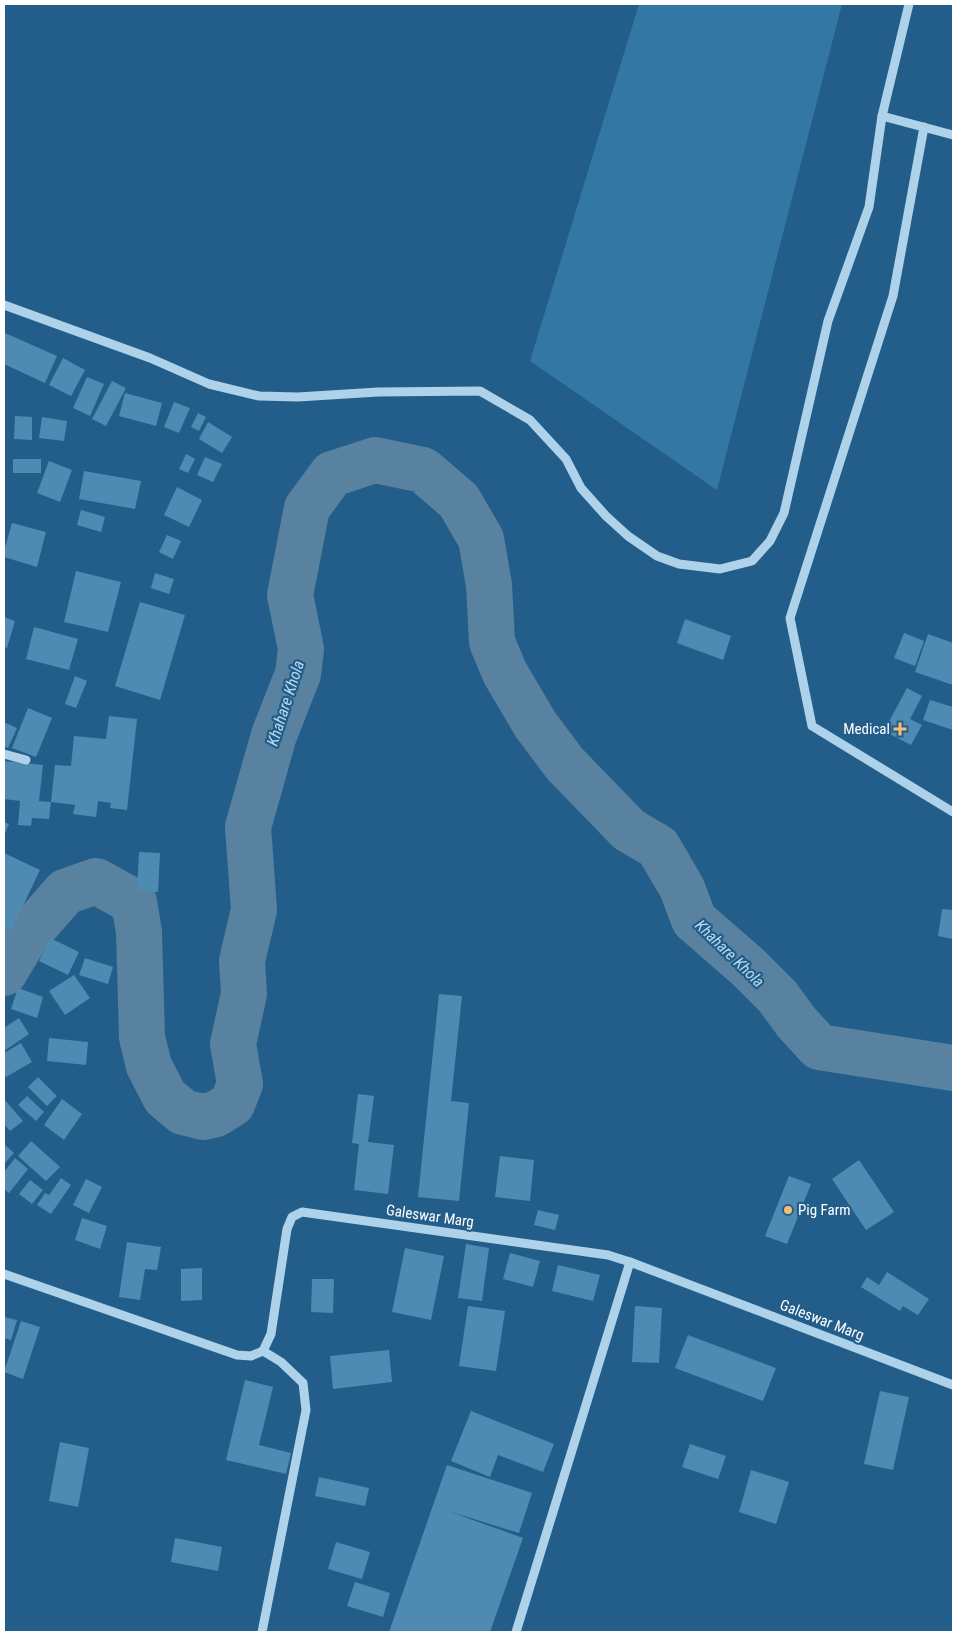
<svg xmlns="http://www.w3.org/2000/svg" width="957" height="1636" font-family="'Roboto Condensed',sans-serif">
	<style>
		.green { fill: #3377a4 }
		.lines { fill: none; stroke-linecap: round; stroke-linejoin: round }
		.river { stroke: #58829f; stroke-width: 46 }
		.building { fill: #4f8ab2 }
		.minor { stroke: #aed2ea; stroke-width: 9 }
		.poi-dot { fill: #f6bc70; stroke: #225e89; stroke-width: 2 }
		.labels { text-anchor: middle; stroke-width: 4.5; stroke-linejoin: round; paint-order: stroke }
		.poi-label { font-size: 15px; fill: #fff; stroke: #225e89; text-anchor: end }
		.street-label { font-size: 15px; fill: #fff; stroke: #225e89 }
		.water-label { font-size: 16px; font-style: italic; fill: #badbf2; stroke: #225e89 }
	</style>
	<rect width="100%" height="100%" fill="#225e89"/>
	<!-- green -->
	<path class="green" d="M639,4H842L717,490L530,361Z"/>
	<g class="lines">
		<!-- river -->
		<path class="river" d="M4,973L25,938L65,892L96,881L134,902L139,932L142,1037L149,1066L165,1097L183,1112L203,1117L216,1114L232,1104L240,1084L233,1044L244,994L242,961L254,910L248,827L274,735L298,674L301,649L290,595L307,508L332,474L375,460L423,470L459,501L481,539L489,585L492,642L505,673L535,724L565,764L629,830L658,847L682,888L694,920L749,968L777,996L797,1023L819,1047L953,1068"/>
	</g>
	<!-- building -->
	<g class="building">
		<path d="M5,333L57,356L45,383L4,364V337Z"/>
		<path d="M63,358L85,370L71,396L49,385Z"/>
		<path d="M87,377L104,384L90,416L73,408Z"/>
		<path d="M112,381L126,388L106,426L92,419Z"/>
		<path d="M125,393L162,403L156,426L119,416Z"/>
		<path d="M174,402L190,408L179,433L164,427Z"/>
		<path d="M198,413L206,417L199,431L191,427Z"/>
		<path d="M15,416L32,417V440L14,439Z"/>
		<path d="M42,417L67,421L64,441L39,438Z"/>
		<path d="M208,422L232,437L222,453L199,439Z"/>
		<path d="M186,454L195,459L188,473L179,469Z"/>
		<path d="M205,457L222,464L213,482L197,475Z"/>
		<rect x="13" y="459" width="28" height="14"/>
		<path d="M49,461L72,470L60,502L37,493Z"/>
		<path d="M84,471L141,481L135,509L79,499Z"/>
		<path d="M177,487L202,500L189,527L164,515Z"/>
		<path d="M81,510L105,517L101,532L77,525Z"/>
		<path d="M12,523L46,532L37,567L4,557V551Z"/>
		<path d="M167,535L181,541L173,559L159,552Z"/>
		<path d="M76,571L121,582L108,632L64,622Z"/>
		<path d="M155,573L174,579L169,594L151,588Z"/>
		<path d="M140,602L185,615L160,700L115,686Z"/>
		<path d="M4,617L15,621L7,648L4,647Z"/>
		<path d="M685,619L731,636L723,660L677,643Z"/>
		<path d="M34,627L78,639L69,670L26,659Z"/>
		<path d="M904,633L924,641L915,666L894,658Z"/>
		<path d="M928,634L953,643V685L915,672Z"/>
		<path d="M75,676L87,681L76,708L65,704Z"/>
		<path d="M907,688L922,696L910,719L922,725L911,745L884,731Z"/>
		<path d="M930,700L953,707V730L923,720Z"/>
		<path d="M28,708L52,718L36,757L12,748Z"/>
		<path d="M109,716L137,719L127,810L110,808L111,803L98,801L96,817L73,814L75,805L51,802L55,765L71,766L74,736L106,739Z"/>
		<path d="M4,722L17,728L8,748L4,746Z"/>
		<path d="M4,761L43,765L39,801L51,802L49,819L32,818L31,826L18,825L20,801L4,799Z"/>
		<path d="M4,822L9,824L4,835Z"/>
		<path d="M139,852L160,853L158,892L137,891Z"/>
		<path d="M4,853L40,870L11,931L4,927Z"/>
		<path d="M942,909L953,910V939L938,936Z"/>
		<path d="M50,938L79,952L68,975L39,961Z"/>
		<path d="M85,958L113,967L108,984L79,975Z"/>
		<path d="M74,975L90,998L65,1015L49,991Z"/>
		<path d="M18,988L43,997L37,1018L11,1009Z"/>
		<path d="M439,994L462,996L451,1101L469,1103L459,1201L418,1197Z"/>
		<path d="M19,1018L29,1034L4,1051V1028Z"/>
		<path d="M49,1038L88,1042L86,1065L47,1061Z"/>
		<path d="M21,1043L32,1062L6,1077L4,1074V1053Z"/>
		<path d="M38,1077L57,1096L47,1106L28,1087Z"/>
		<path d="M358,1094L374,1096L368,1142L394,1145L388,1194L354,1190L359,1144L352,1143Z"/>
		<path d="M27,1096L44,1112L36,1121L18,1105Z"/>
		<path d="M4,1099L23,1121L10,1131L4,1124Z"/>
		<path d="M62,1099L82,1114L64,1140L44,1125Z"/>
		<path d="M31,1141L60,1167L46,1181L18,1156Z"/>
		<path d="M4,1144L14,1153L4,1164Z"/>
		<path d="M500,1156L534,1160L530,1201L495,1197Z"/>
		<path d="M15,1158L28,1169L9,1193L4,1189V1172Z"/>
		<path d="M859,1160L894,1212L866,1230L832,1179Z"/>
		<path d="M789,1176L811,1184L787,1244L765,1236Z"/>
		<path d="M61,1178L71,1185L51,1214L37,1205L45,1193L49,1195Z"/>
		<path d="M86,1179L102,1187L89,1213L73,1205Z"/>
		<path d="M30,1180L43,1190L32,1204L19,1194Z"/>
		<path d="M538,1210L559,1215L555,1230L534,1225Z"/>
		<path d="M82,1218L107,1226L100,1249L75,1240Z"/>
		<path d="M127,1242L161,1247L157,1270L145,1269L140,1300L119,1297Z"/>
		<path d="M466,1244L489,1248L482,1301L458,1298Z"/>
		<path d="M405,1248L444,1256L431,1320L392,1312Z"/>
		<path d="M510,1253L540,1261L533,1287L503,1279Z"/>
		<path d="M558,1265L600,1275L593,1301L552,1291Z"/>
		<path d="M202,1268V1300L181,1301V1269Z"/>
		<path d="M887,1272L929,1299L918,1315L903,1306L900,1311L861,1287L867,1277L879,1285Z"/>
		<path d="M312,1279H334L333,1313L311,1312Z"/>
		<path d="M468,1306L505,1311L496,1371L459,1366Z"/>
		<path d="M635,1306L662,1308L659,1363L632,1362Z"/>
		<path d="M4,1317L17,1320L11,1340L4,1338Z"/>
		<path d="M21,1321L40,1327L23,1379L4,1372Z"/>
		<path d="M688,1335L776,1368L763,1401L675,1368Z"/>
		<path d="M389,1350L392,1382L333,1389L330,1356Z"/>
		<path d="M245,1380L273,1387L259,1445L291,1453L286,1474L226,1460Z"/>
		<path d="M880,1391L909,1397L893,1470L864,1464Z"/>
		<path d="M471,1411L554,1444L543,1472L498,1455L490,1477L451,1461Z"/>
		<path d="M60,1442L89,1448L78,1507L49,1501Z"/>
		<path d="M690,1444L726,1456L718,1479L682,1467Z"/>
		<path d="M447,1465L532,1493L519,1533L448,1511L523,1538L490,1632H389Z"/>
		<path d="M751,1470L789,1482L776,1524L739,1512Z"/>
		<path d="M319,1477L369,1488L365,1506L315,1496Z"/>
		<path d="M175,1538L222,1547L218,1571L171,1562Z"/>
		<path d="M336,1542L370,1552L362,1579L328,1569Z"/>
		<path d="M355,1582L390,1593L383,1617L347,1606Z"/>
	</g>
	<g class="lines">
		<!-- minor -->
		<g class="minor">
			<path d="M909,4L882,116L953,135"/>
			<path d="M924,127L893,296L790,618L812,726L953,812"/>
			<path d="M4,305L150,358L209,384L259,396L298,397L378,392L480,391L530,420L566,459L581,488L606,516L628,536L657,556L679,564L720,569L752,561L770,541L784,513L828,321L869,207L882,116"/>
			<path d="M4,754L26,760"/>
			<path d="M4,1274L237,1355L251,1356L263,1351L271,1334L287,1229L292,1217L302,1212L608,1255L630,1262L953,1385"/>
			<path d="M262,1632L306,1410L303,1383L281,1362L263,1351"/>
			<path d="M516,1632L630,1262"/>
		</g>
	</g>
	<!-- markers -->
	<g class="poi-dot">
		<path d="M897.5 721.5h5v5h5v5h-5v5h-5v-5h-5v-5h5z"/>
		<circle cx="788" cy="1210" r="5"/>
	</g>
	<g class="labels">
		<!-- poi labels -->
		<g class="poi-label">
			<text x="890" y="734">Medical</text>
			<text x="798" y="1215" text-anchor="start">Pig Farm</text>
		</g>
		<!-- street labels -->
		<g class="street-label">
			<text transform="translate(430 1216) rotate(8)" y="5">Galeswar Marg</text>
			<text transform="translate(822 1320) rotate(21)" y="5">Galeswar Marg</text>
		</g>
		<!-- water labels -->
		<g class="water-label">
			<text transform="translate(285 703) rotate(-72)" y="6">Khahare Khola</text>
			<text transform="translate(730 953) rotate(44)" y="6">Khahare Khola</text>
		</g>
	</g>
	<!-- border -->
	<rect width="957" height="1636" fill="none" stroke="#ffffff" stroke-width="10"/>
</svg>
